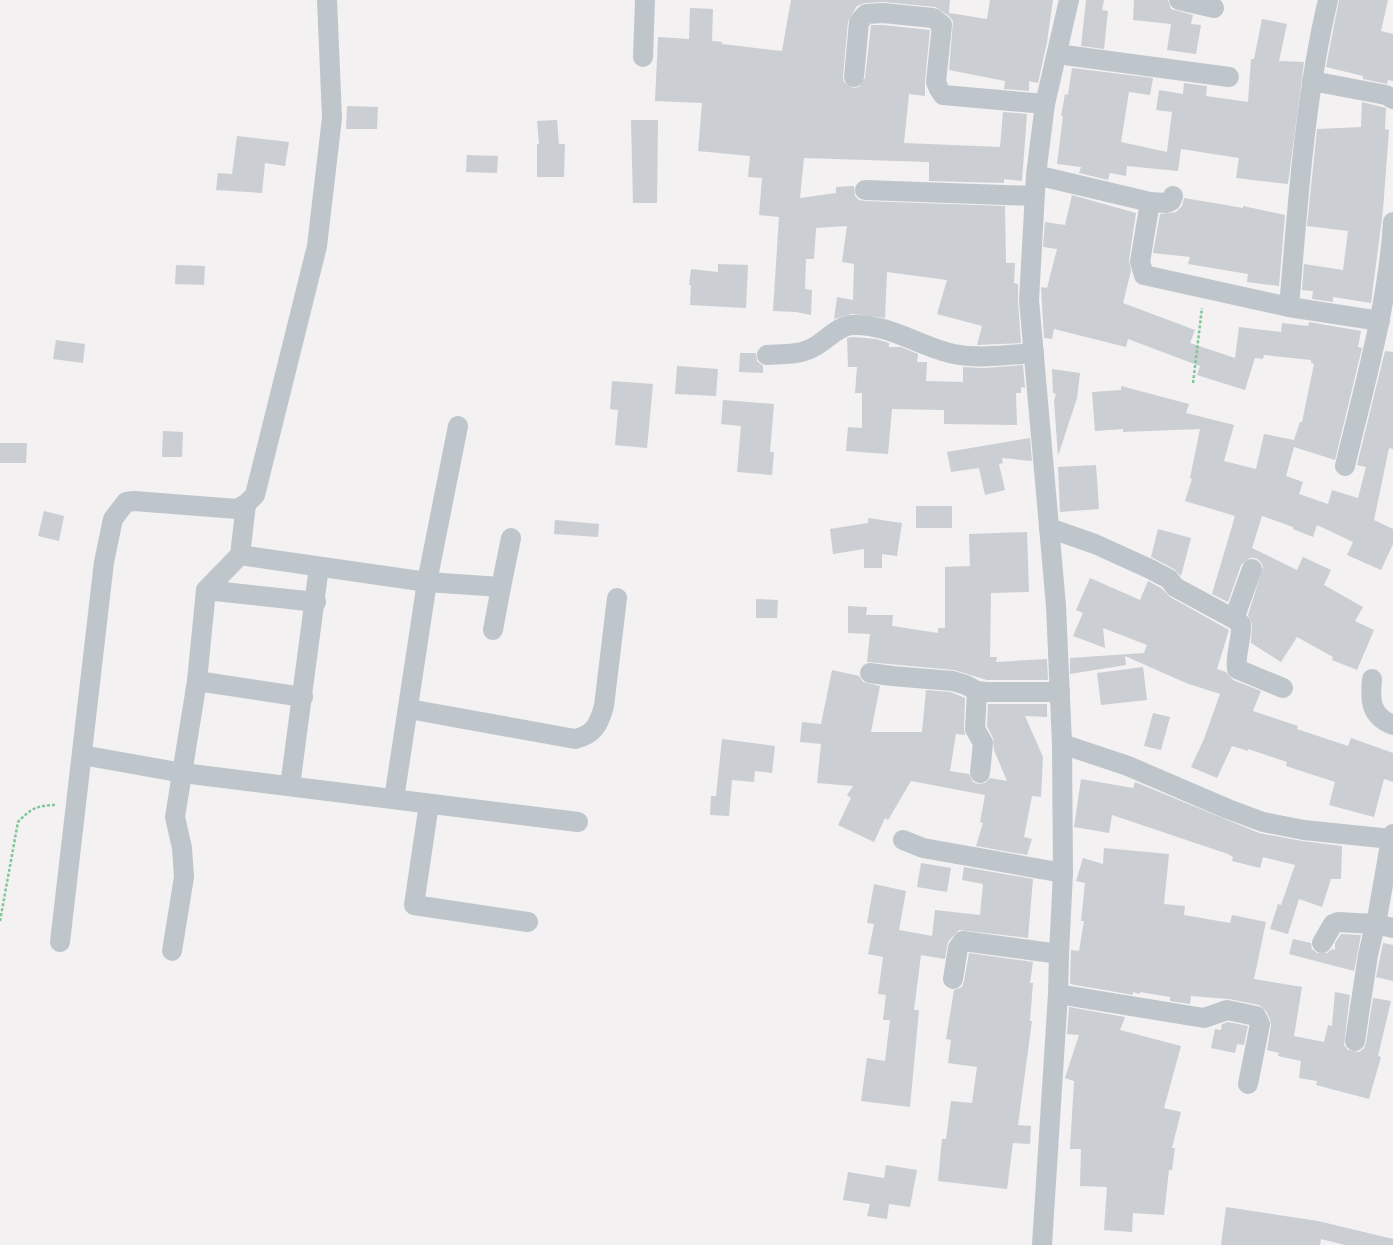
<svg xmlns="http://www.w3.org/2000/svg" width="1393" height="1245" font-family="Rubik,sans-serif">
	<style>
		.building { fill: #cbced3 }
		.lines { fill: none; stroke-linecap: round; stroke-linejoin: round }
		.path { stroke: #7fc69b; stroke-width: 2.5; stroke-dasharray: 3 2; stroke-linecap: butt }
		.minor { stroke: #bec6cc; stroke-width: 20 }
	</style>
	<rect width="100%" height="100%" fill="#f3f1f1"/>
	<!-- building -->
	<g class="building">
		<path d="M791,0H950L949,13L987,19L990,0H1053L1047,42L1038,83L1029,81V91L1004,89L1005,81L949,70L953,21L949,16L935,7L884,2L865,3L857,6L848,21L843,76L844,82L853,88L859,87L865,78L871,25H883L930,30L925,81V96L909,94L904,143L1000,147L1003,112L1027,114L1022,181L1004,179V183L929,181V162L804,158L800,198L836,193V187L854,186L855,196L859,200L865,201L1005,206L1006,263H1015L1014,283L1018,284V301L1021,343L977,345L982,326L937,314L947,280L887,272L885,318L852,314L834,319L837,297L853,300L854,264L842,262L847,226L816,228L814,259H806L805,289L812,290L811,315L796,312L773,311L779,217L759,215L762,178L748,177L750,156L698,151L702,103L655,101L658,37L689,39L690,8L713,9L712,41L722,42V44L782,51Z"/>
		<path d="M1086,0H1104L1102,10L1108,11L1104,49L1081,46Z"/>
		<path d="M1134,0H1168L1171,9L1193,15L1191,24L1201,25L1196,54L1167,50L1171,24L1133,20Z"/>
		<path d="M1339,0H1388L1381,31L1393,34V81L1388,80L1387,84L1363,79V76L1326,67Z"/>
		<path d="M1262,19L1287,24L1279,61L1304,62L1288,184L1236,178L1239,158L1181,149L1178,171L1127,166L1126,176L1110,173L1108,180L1079,173L1081,167L1057,164L1063,116H1061L1065,94L1068,95L1072,68L1153,78L1150,95L1129,92L1121,142L1167,152L1172,112L1156,110L1159,90L1183,94L1184,83L1207,86L1206,96L1248,102L1251,59H1254Z"/>
		<path d="M1362,102L1386,108L1385,129L1389,130L1383,210L1371,303L1333,297V302L1312,299L1313,291L1302,290L1304,264L1343,270L1348,231L1307,226L1317,129L1361,127Z"/>
		<path d="M347,106L378,107L377,129H346Z"/>
		<path d="M557,120L559,144H565L564,177H537V144H539L537,121Z"/>
		<path d="M631,120H658L657,203H633Z"/>
		<path d="M237,136L289,142L285,166L265,163L262,193L216,190L218,173L232,174Z"/>
		<path d="M467,155L498,156L497,173L466,172Z"/>
		<path d="M1072,195L1136,213L1129,260L1131,271L1123,303L1195,330L1190,343L1235,358L1239,327L1281,332L1282,323L1308,326L1309,322L1361,331L1358,347L1362,348L1335,460L1294,447L1286,476L1303,482L1299,494L1328,504L1332,490L1358,498L1366,467L1357,465L1385,351L1393,352V449L1389,448L1374,520L1393,529V544L1381,570L1347,555L1353,542L1317,525L1313,537L1293,529V527L1262,516L1252,548L1297,570L1303,557L1331,570L1324,585L1363,607L1355,621L1374,630L1357,670L1332,660L1333,657L1297,637L1281,662L1251,643L1252,624L1248,615L1263,567L1261,562L1256,558H1250L1241,565L1228,602L1212,594L1235,516L1185,501L1192,479L1190,478L1200,429L1123,432V429L1095,431L1092,392L1121,390V386L1189,404L1186,413L1234,425L1224,461L1256,469L1264,434L1294,440L1300,422H1302L1314,364L1311,363V360L1264,355L1263,359L1255,358L1245,390L1197,375L1200,366L1128,339L1126,347L1054,329L1052,339L1044,338L1041,287L1047,288L1057,249L1043,247L1045,222L1065,225Z"/>
		<path d="M1184,198L1243,208V206L1285,215L1279,286L1247,282L1248,274L1188,264L1190,257L1153,253L1160,214L1176,212L1182,206Z"/>
		<path d="M718,264L748,265L746,308L690,305L691,285H689L691,269L718,272Z"/>
		<path d="M176,265L205,266L204,285L175,284Z"/>
		<path d="M853,337L876,339L889,343V347H901L918,354L917,362H927L926,381L963,382V367L984,368L1023,365L1025,388L1021,387V393H1016L1017,425L944,424V410L892,409L888,454L846,451L848,427L862,428V393H855L857,367H848L847,338Z"/>
		<path d="M56,340L85,344L83,363L53,359Z"/>
		<path d="M740,353H756L757,361L763,366V373L739,372Z"/>
		<path d="M677,366L718,369L716,396L675,394Z"/>
		<path d="M1052,369L1080,373L1077,398L1058,456L1054,401L1056,394L1053,393Z"/>
		<path d="M612,381L653,384L647,448L615,445L618,410L610,409Z"/>
		<path d="M723,400L774,404L770,452H774L772,475L737,472L741,426L721,424Z"/>
		<path d="M163,431L183,432L182,457H162Z"/>
		<path d="M1030,438L1032,461L1002,458L1003,463L999,464L1005,490L985,495L979,468L951,472L947,452Z"/>
		<path d="M0,443H27L26,463H0Z"/>
		<path d="M1096,465L1099,509L1060,512L1058,467Z"/>
		<rect x="916" y="506" width="36" height="22"/>
		<path d="M44,511L64,516L59,541L38,536Z"/>
		<path d="M868,518L902,523L897,556L882,554V568H864V549L833,554L830,529L868,523Z"/>
		<path d="M555,520L599,524L598,537L554,534Z"/>
		<path d="M1158,529L1191,538L1181,576L1174,569L1151,557Z"/>
		<path d="M1027,532L1029,592L991,593L990,657H997L996,662L1047,659L1048,680H987L954,670L867,662L870,634L848,633V606L867,607L866,615H893L892,626L938,633V628H945V567L970,566L969,534Z"/>
		<path d="M1090,578L1140,600L1148,581L1161,588L1170,597L1229,630L1217,669L1226,672L1233,680L1261,691L1253,711L1298,726L1297,729L1348,746L1351,738L1393,753V782L1384,779L1374,817L1329,805L1335,782L1286,766L1287,762L1248,749V751L1232,746L1217,778L1191,767L1204,739L1220,694L1186,683L1125,656L1126,665L1070,674V658L1144,653L1147,645L1103,628L1105,648L1073,636L1083,613L1076,610Z"/>
		<path d="M756,599L778,600L777,618H756Z"/>
		<path d="M1143,667L1147,700L1101,705L1097,673Z"/>
		<path d="M832,670L859,676L863,682L880,686L871,732H922L926,690L951,692L965,698L964,728L965,735L956,734L950,771L969,774L973,782L978,784L985,783L990,778L1007,781L994,750L993,738L987,726L988,704H1047V717L1025,716L1043,757L1041,797L1032,796L1024,837L1032,839L1027,855L976,846L983,823L980,822L985,795L911,781L888,820L885,818L874,842L838,825L851,798L847,795L853,786L817,783L821,744L800,742L802,722L821,724Z"/>
		<path d="M1153,713L1170,717L1161,750L1144,746Z"/>
		<path d="M722,739L775,746L772,773L755,771L754,782L732,780L729,816L710,815L711,796H716Z"/>
		<path d="M1081,779L1133,788L1135,782L1259,833L1302,841L1342,846L1341,879H1331L1322,907L1299,899L1288,934L1270,929L1278,904L1281,905L1295,865L1263,857L1260,868L1232,861L1233,857L1228,854L1112,815L1109,833L1074,827Z"/>
		<path d="M1104,848L1169,854L1164,904L1185,906L1184,915L1230,923L1232,915L1266,922L1254,979L1302,987L1294,1036L1324,1042L1328,1025L1332,1026L1335,992L1350,995L1344,1045L1348,1050L1359,1052L1364,1048L1366,1043L1373,998L1391,1001L1378,1056L1381,1057L1369,1099L1316,1085L1317,1081L1299,1078L1301,1061L1278,1056L1279,1053L1267,1050L1271,1026L1270,1019L1266,1011L1259,1005L1229,999L1191,996L1190,1004L1170,1001V997L1140,992V994L1133,992V995L1070,984L1071,950L1079,951L1084,921H1081L1085,883L1076,881L1083,858L1103,864Z"/>
		<path d="M921,863L951,868L947,892L917,887Z"/>
		<path d="M964,867L1033,879L1028,938L959,930L948,942L945,959L921,955L914,1010H919L910,1107L861,1101L867,1058L885,1061L890,1020H883L886,995L878,994L883,957L868,954L874,924L867,923L874,884L906,891L899,930L932,936L935,910L980,915L983,884L962,880Z"/>
		<path d="M1341,934L1361,935L1354,971L1289,954L1293,939L1311,943L1312,949L1317,953H1327L1332,949L1335,950V943Z"/>
		<path d="M1383,943L1393,945V981L1376,977Z"/>
		<path d="M969,953L1033,962L1030,983H1033L1030,1021H1032L1018,1125L1031,1126L1030,1144L1013,1143L1007,1189L938,1181L942,1139H946L951,1101L972,1103L977,1067L948,1063L951,1040L946,1039L954,990L962,987L964,981Z"/>
		<path d="M1069,1007L1125,1017L1120,1030L1181,1046L1164,1108L1181,1112L1172,1148H1175L1172,1170H1169L1164,1215L1133,1213L1132,1232L1104,1230L1107,1187L1080,1186L1081,1149H1070L1074,1081L1065,1078L1079,1035L1067,1034Z"/>
		<path d="M1228,1022L1248,1026L1244,1045L1237,1044L1235,1053L1211,1048L1215,1029L1221,1030L1222,1024Z"/>
		<path d="M886,1165L917,1170L910,1207L889,1204L887,1219L867,1216L870,1204L843,1200L848,1172L884,1178Z"/>
		<path d="M1226,1207L1318,1221L1393,1239V1245H1345L1321,1239L1320,1245H1221Z"/>
	</g>
	<g class="lines">
		<!-- path -->
		<g class="path">
			<path d="M1193,383L1202,308"/>
			<path d="M0,921L18,822C31,808 38,805 57,805"/>
		</g>
		<!-- minor -->
		<g class="minor">
			<path d="M1179,0L1214,8"/>
			<path d="M1057,54L1229,77"/>
			<path d="M643,57L645,0"/>
			<path d="M854,77L859,22L866,14L883,13L933,18L942,25L936,82L939,89L943,95L1045,104"/>
			<path d="M1312,81L1386,95L1393,99"/>
			<path d="M1036,175L1150,202L1140,262L1144,275L1289,307L1380,321"/>
			<path d="M865,190L1034,196"/>
			<path d="M1150,202L1166,203L1171,201L1173,196"/>
			<path d="M1289,307C1298,204 1304,101 1328,0"/>
			<path d="M767,355C782,354 799,355 812,348C825,342 837,326 852,325C888,323 920,347 954,354C980,359 1007,355 1034,353"/>
			<path d="M1345,466C1364,386 1388,305 1393,222"/>
			<path d="M1049,528L1095,544L1150,569L1169,579L1175,587L1236,620L1241,624C1242,639 1235,654 1237,669L1283,688"/>
			<path d="M240,555L427,582L501,587L511,538"/>
			<path d="M206,590L316,602"/>
			<path d="M1234,619L1252,569"/>
			<path d="M493,630L501,587"/>
			<path d="M870,673L892,676L953,681L966,685L977,691L986,692H1060"/>
			<path d="M1372,679C1370,700 1370,716 1393,725"/>
			<path d="M197,681L303,697"/>
			<path d="M977,691L975,729L983,743L980,773"/>
			<path d="M409,709L575,739C594,735 599,724 604,706L617,598"/>
			<path d="M1062,744L1128,766L1228,809L1263,822L1304,830L1391,839L1393,834"/>
			<path d="M82,755L183,773L578,822"/>
			<path d="M290,786L319,567"/>
			<path d="M394,799L427,582L458,426"/>
			<path d="M429,804L414,905L528,922"/>
			<path d="M903,840L923,848L1063,873"/>
			<path d="M60,942L104,562L113,519L126,502L134,501L237,509L246,504L255,495L317,246L332,118L327,0"/>
			<path d="M1322,943L1333,924L1338,922L1375,924L1393,928"/>
			<path d="M172,951L184,877L182,848L175,817L197,681L206,590L240,555L246,504"/>
			<path d="M953,979L958,948L963,941L1059,954"/>
			<path d="M1058,994L1204,1018L1227,1010L1256,1016L1260,1024L1248,1084"/>
			<path d="M1355,1041L1368,955L1378,913L1391,839"/>
			<path d="M1042,1245L1058,994L1059,954L1063,873L1062,744L1056,606L1029,300L1036,175L1045,104L1069,0"/>
		</g>
	</g>
</svg>
